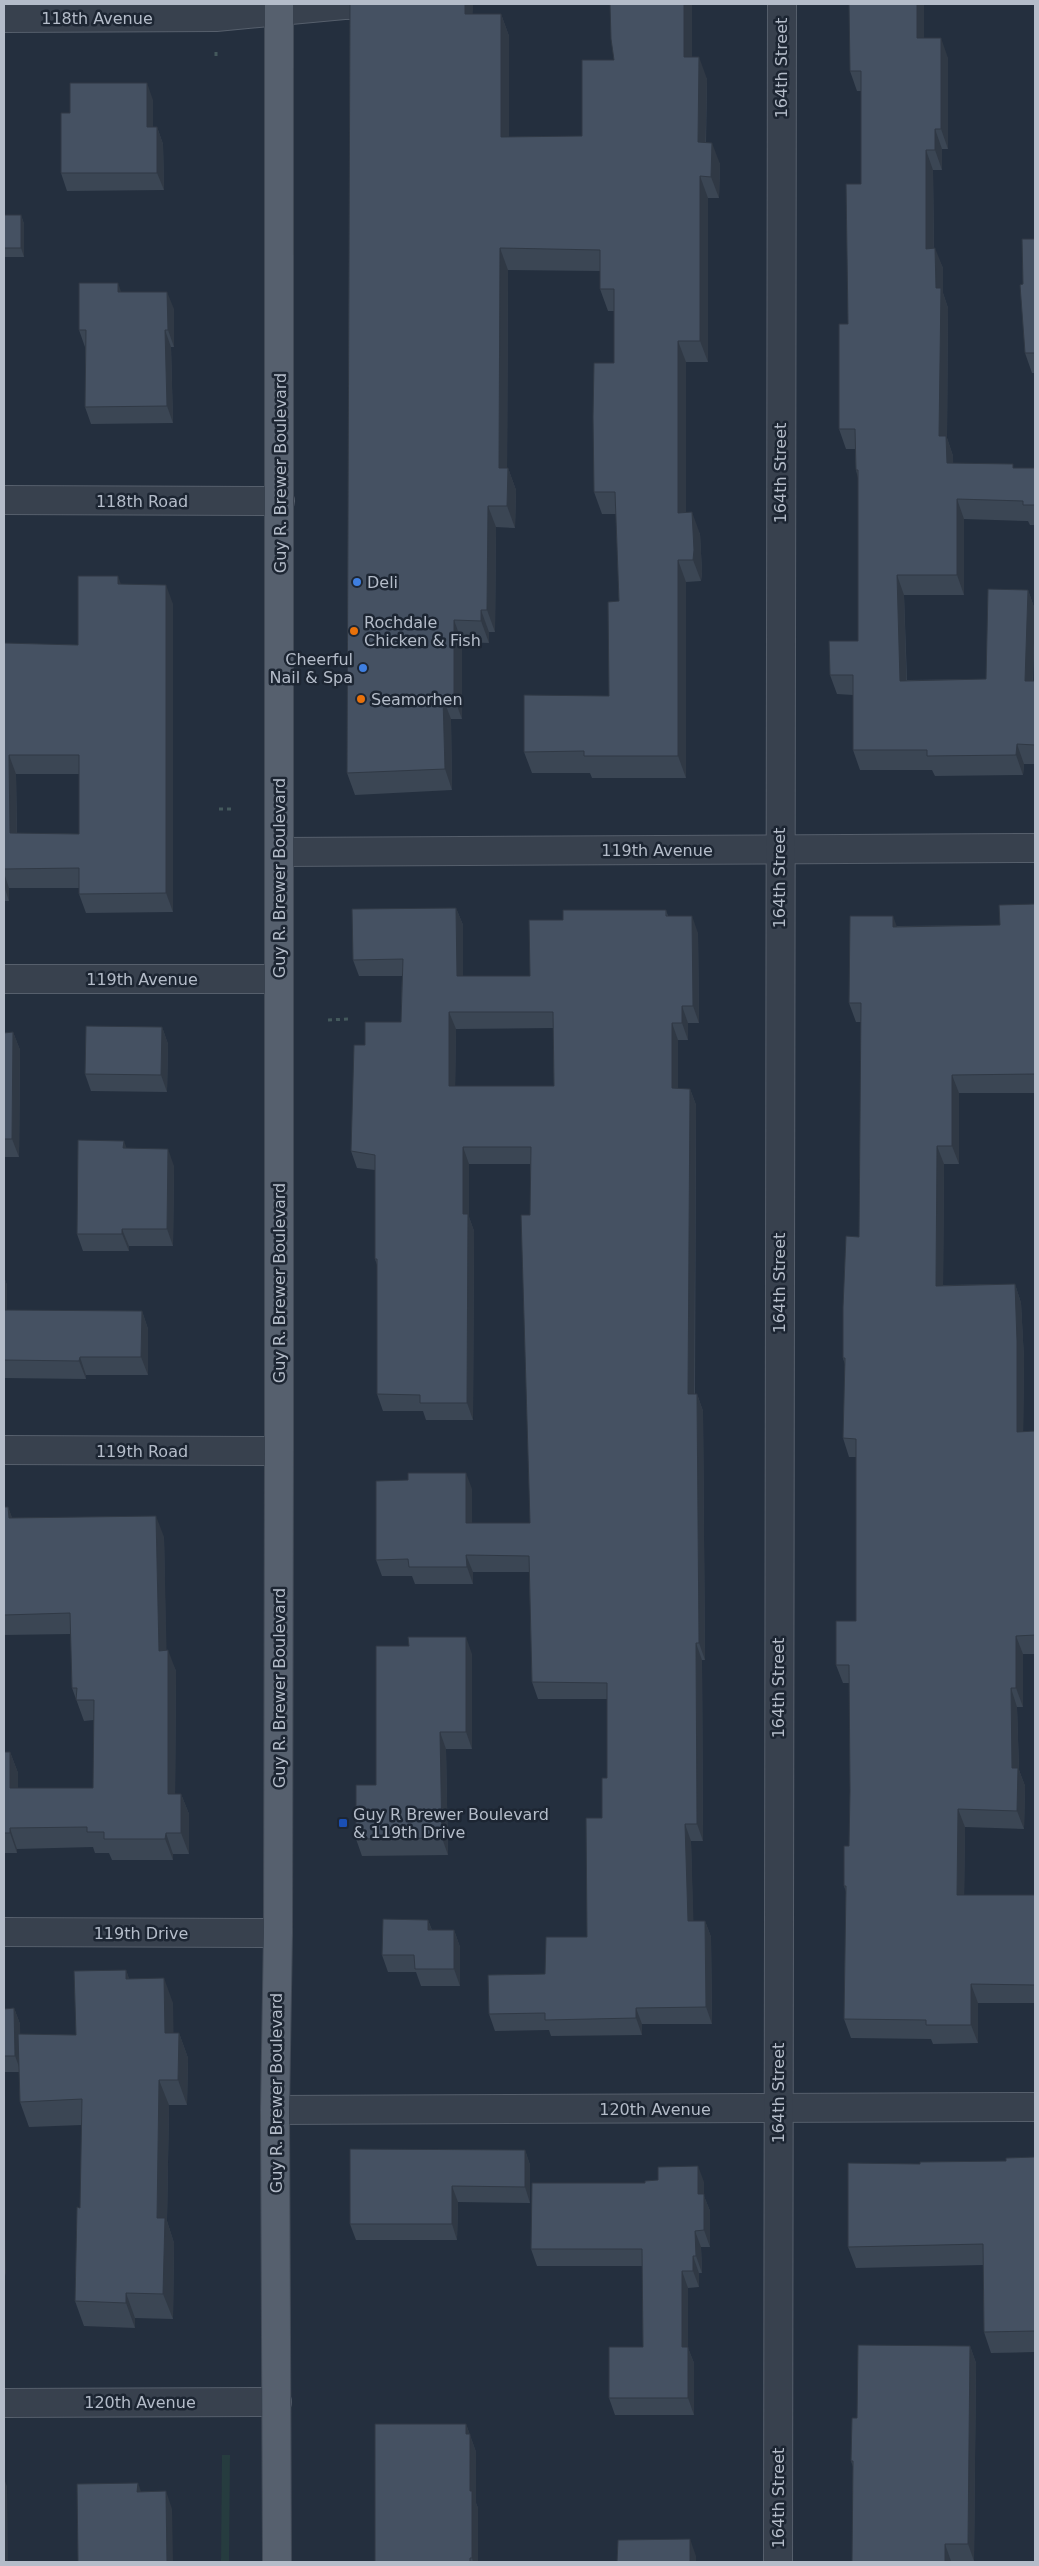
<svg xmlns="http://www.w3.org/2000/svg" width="1039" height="2566" font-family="'DejaVu Sans',sans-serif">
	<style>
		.green { fill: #263c3f }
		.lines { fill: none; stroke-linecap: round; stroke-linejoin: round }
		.minor-casing { stroke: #565f6c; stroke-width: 30 }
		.major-casing { stroke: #414a57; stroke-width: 30 }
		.path { stroke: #44595c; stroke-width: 3; stroke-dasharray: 4 4; stroke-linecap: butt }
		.minor { stroke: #38414e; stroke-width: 28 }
		.major { stroke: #56606e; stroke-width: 28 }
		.wall { fill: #3b4654; fill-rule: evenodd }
		.shaded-wall { fill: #303945 }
		.building { fill: #455162; stroke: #303945; fill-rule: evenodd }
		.shop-dot { fill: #3f7fe0; stroke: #1d2633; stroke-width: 2 }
		.food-dot { fill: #e8710a; stroke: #1d2633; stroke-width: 2 }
		.transit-dot { fill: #1a4fb4; stroke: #1d2633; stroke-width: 2 }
		.labels { text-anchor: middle; stroke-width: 5; stroke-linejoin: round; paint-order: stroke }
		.street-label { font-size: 16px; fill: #b4bcc9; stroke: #1d2633 }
		.poi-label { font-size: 16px; fill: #b4bcc9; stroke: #1d2633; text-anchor: start }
	</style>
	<rect width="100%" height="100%" fill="#242f3e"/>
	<!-- green -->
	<path class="green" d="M222,2455H230L229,2562H221Z"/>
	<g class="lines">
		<defs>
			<g id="minor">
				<path d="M4,18L216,17L344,5L402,4"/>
				<path d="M4,500L280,501"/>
				<path d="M279,852L1035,848"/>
				<path d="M4,979H279"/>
				<path d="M4,1450L279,1451"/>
				<path d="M4,1932L278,1933"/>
				<path d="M275,2110L1035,2107"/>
				<path d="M4,2403L277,2402"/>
				<path d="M778,2562L782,4"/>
			</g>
			<path id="major" d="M277,2562L275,2110L278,1933L279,1451V4"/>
		</defs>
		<!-- minor casing -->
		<use href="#minor" class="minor-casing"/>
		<!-- major casing -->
		<use href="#major" class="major-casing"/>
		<!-- path -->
		<g class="path">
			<path d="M216,52V60"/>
			<path d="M219,809H232"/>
			<path d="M328,1020L348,1019"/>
		</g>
		<!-- minor -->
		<use href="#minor" class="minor"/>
		<!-- major -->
		<use href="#major" class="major"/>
	</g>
	<!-- wall -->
	<g class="wall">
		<path d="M350,4H473L472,14H501L509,36V137L582,136L614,60L610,4H692V57L707,79L706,143L720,164L719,198H708V362H686V512L700,534L702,572L701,581L686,582V778H592L590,773H532L524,752L609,696L619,601L616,514H602L594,492L614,363V311H608L600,289V271L508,270L507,468H508L516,490L515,528L496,527L495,632H489V643L462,642V719H451L452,790L355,795L347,773Z"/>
		<path d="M924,38L948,58V149H942V170H933L934,249L943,268V293L948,308L947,438L953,456V463L1015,468H1035V525H1030L1028,521L964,519V595H904L907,680L986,679L1028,590L1035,610L1033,681H1035V764H1024L1023,775L935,776L932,770H860L853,750V695L837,694L830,675L858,641V478L856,470L855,449H846L839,429L861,184V91H857L850,71Z"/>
		<path d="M153,100V127H157L163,144L164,190L67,191L61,173L70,113Z"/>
		<path d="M4,215H21L24,224V257H4Z"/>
		<path d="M1035,239V373H1032L1025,353L1023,284Z"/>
		<path d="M121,292L174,309V347H171L173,423L91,424L85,407V347L79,330Z"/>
		<path d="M121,585L173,604V912L86,913L79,894V888H9V901H4V643L78,645ZM16,774H79V834L17,833Z"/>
		<path d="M1035,904V1093H959V1164H944L943,1285L1015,1284L1021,1303L1024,1359L1023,1432L1035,1431V1654H1023V1707H1017L1019,1770L1025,1786L1024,1829L965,1827L964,1895H1035V2003H978V2043L933,2044L931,2039L851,2038L844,2019L846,1892L844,1886L849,1846L850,1791L849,1683H843L836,1665L856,1621V1457H849L843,1438L845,1365L843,1358L859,1237L861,1022H856L849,1003L897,926L1000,925Z"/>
		<path d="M456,908L463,925V976H530L563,920L666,910L668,916L698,933L699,1023H688V1040H678V1089H690L696,1105L695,1394H697L703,1411L705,1660H702L703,1841H691L693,1921H705L711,1937L712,2024H642V2035L551,2036L549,2030L495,2031L489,2014L545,1974L587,1937L607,1778V1699H538L532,1682L529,1572H473V1584H415L412,1576H382L376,1560L472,1489V1523H530V1164H469V1217L474,1231L473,1420H426L423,1411H383L377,1394V1265L375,1259V1170L357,1168L351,1151L365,1045L401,1022L402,976H359L353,960ZM553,1028L554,1086H455L456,1029Z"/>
		<path d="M162,1027L168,1044L167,1092L91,1091L85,1074Z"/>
		<path d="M13,1032L20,1050L19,1157H4V1033Z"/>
		<path d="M126,1148L174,1166L173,1246H129V1251H83L77,1234Z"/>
		<path d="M4,1277L7,1285V1310L142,1311L148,1329V1375H86V1379L4,1378Z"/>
		<path d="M4,1507H8L12,1518L164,1537L166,1650L176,1671L175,1794H181L189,1814V1854H173V1860H112L109,1853H95L93,1847L17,1849V1853H4V1752H10L18,1773V1788H93L94,1720L84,1721L72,1688L71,1634L4,1635Z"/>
		<path d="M472,1654V1749H446L448,1855L362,1856L356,1839L376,1785Z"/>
		<path d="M428,1920L432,1930H454L460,1947V1986H421L416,1972H388L382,1955Z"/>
		<path d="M126,1970L129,1979L173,2003V2033H179L188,2058L187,2105H169L167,2221L174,2243L173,2319L135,2318V2328L84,2326L75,2301L80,2208L82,2125L29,2127L20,2102L19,2072H4V2009L14,2008L20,2024V2034L76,2035Z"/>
		<path d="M525,2150L530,2165V2203L458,2202L457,2240H356L350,2224Z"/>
		<path d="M1035,2157V2352L991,2353L984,2332L983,2265L856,2268L848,2247L920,2164L1006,2161Z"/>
		<path d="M704,2182V2196L710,2211V2247H701L702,2273H699V2287L688,2288V2348L694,2363V2415H615L609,2398L643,2347L642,2266H537L531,2249Z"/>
		<path d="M970,2346L976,2363L974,2561H951V2562H852L853,2467L851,2461L857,2418Z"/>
		<path d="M466,2424L476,2452V2503L478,2508V2562H375Z"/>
	</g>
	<!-- shaded-wall -->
	<g class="shaded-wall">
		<path d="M465,4H473L472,36L465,14Z"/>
		<path d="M684,4H692V79L684,57Z"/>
		<path d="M917,4H924V58L917,38Z"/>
		<path d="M501,14L509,36V159L501,137Z"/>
		<path d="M941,38L948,58V149L941,129Z"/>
		<path d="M699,57L707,79L705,164L698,142Z"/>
		<path d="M147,83L153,100V144L147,127Z"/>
		<path d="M157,127L163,144L164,190L157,173Z"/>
		<path d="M935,129L942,149V170L935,150Z"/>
		<path d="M712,143L720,164L719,198L711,177Z"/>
		<path d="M926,150L933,170L934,268L926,249Z"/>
		<path d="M700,176L708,198V362L700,341Z"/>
		<path d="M21,215L24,224V257L21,248Z"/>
		<path d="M500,248L508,270L507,490L499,468Z"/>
		<path d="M935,248L943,268V293L948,308L947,438L953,456L954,483L947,463L939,436L936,288Z"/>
		<path d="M118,283L124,300L118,292Z"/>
		<path d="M167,292L174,309V347L168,330Z"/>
		<path d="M165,330L171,347L173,423L167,406Z"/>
		<path d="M678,341L686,362V534L678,513Z"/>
		<path d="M4,361L5,420L4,418Z"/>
		<path d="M508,468L516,490L515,528L507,506Z"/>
		<path d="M957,499L964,519V595L957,575Z"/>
		<path d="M488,506L496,527L495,632L487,610Z"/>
		<path d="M692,512L700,534L702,572L701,581L693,560Z"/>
		<path d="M678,560L686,582V778L678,756Z"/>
		<path d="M897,575L904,595L907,700L900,681Z"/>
		<path d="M118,576L125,595L118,584Z"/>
		<path d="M166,585L173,604V912L166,893Z"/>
		<path d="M1028,590L1035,610L1032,701L1025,681Z"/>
		<path d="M481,610L489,632V643L481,621Z"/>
		<path d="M454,620L462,642V719L454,698Z"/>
		<path d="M443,698L451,719L452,790L445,769Z"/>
		<path d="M1017,744L1024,764L1023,775L1016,755Z"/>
		<path d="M9,755L16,774L17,852L10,833Z"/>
		<path d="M4,873L9,888V901L4,886Z"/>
		<path d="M456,908L463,925V993L457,976Z"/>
		<path d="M692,916L698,933L699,1023L693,1006Z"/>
		<path d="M893,916L900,935L893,927Z"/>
		<path d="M682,1006L688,1023V1040L682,1023Z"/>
		<path d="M449,1012L456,1029L455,1103L449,1086Z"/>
		<path d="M672,1023L678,1040V1105L672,1088Z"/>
		<path d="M162,1027L168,1044L167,1092L161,1075Z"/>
		<path d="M13,1032L20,1050L19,1157L12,1139Z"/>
		<path d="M952,1075L959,1093V1164L952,1146Z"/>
		<path d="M690,1089L696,1105L694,1411L688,1394Z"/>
		<path d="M124,1141L130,1158L123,1148Z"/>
		<path d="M937,1146L944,1164L943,1304L936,1286Z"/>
		<path d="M463,1147L469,1164V1217L474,1231L473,1420L467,1403L463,1214Z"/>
		<path d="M168,1149L174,1166L173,1246L167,1229Z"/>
		<path d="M122,1229L129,1246V1251L122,1234Z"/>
		<path d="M4,1277L7,1285V1328L4,1320Z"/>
		<path d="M1015,1284L1021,1303L1024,1359L1023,1450L1017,1432Z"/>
		<path d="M142,1311L148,1329V1375L141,1357Z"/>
		<path d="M80,1357L86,1375V1379L79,1361Z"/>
		<path d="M697,1394L703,1411L705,1660L699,1643Z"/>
		<path d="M466,1473L472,1489V1539L466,1523Z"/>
		<path d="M8,1507L16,1528L9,1518Z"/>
		<path d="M156,1516L164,1537L167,1671L159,1651Z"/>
		<path d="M466,1555L473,1572V1584L467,1567Z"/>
		<path d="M1016,1636L1023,1654V1707L1016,1688Z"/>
		<path d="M466,1637L472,1654V1749L466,1732Z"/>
		<path d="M696,1643L702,1660L703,1841L697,1824Z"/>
		<path d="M168,1650L176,1671L175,1815L168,1794Z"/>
		<path d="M1011,1688L1017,1707L1019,1770L1025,1786L1024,1829L1017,1811L1012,1768Z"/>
		<path d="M440,1732L446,1749L448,1855L442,1838Z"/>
		<path d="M10,1752L18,1773V1809L10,1788Z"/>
		<path d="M181,1794L189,1814V1854L181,1833Z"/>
		<path d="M958,1809L965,1827L964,1913L957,1895Z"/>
		<path d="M685,1824L691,1841L694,1938L688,1921Z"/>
		<path d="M10,1828L17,1849V1853L10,1833Z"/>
		<path d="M166,1833L173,1854V1860L165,1839Z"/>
		<path d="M428,1920L434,1937L428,1930Z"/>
		<path d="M705,1921L711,1937L712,2024L706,2007Z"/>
		<path d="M454,1930L460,1947V1986L454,1969Z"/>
		<path d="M126,1970L135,1995L126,1979Z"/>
		<path d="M164,1978L173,2003L174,2058L165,2033Z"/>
		<path d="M971,1984L978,2003V2043L971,2025Z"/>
		<path d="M14,2008L20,2024L21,2072L15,2056Z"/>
		<path d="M636,2008L642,2024V2035L636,2018Z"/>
		<path d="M179,2033L188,2058L187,2105L178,2080Z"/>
		<path d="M159,2080L169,2105L167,2221L174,2243L173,2319L163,2294L157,2218Z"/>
		<path d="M525,2150L530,2165V2203L525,2187Z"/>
		<path d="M698,2166L704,2182V2196L710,2211V2247L704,2230L698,2194Z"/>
		<path d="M452,2186L458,2202L457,2240L452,2224Z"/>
		<path d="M4,2226L5,2230L6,2276L4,2270Z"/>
		<path d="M695,2231L701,2247L702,2273L696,2256Z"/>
		<path d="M693,2256L699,2273V2287L693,2271Z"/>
		<path d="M682,2271L688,2288V2348L694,2363V2415L688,2398L682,2347Z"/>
		<path d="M126,2293L135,2318V2328L126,2303Z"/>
		<path d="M970,2346L976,2363L974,2561L968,2544Z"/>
		<path d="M466,2424L476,2452V2503L478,2508V2562H473L472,2558L470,2491L466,2434Z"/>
		<path d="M4,2479L7,2486L8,2562H4Z"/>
		<path d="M138,2483L144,2500L137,2492Z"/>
		<path d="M166,2491L172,2509L173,2562H167Z"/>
		<path d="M690,2539L696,2556V2562H690Z"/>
		<path d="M945,2544L951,2561V2562H945Z"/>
	</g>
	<!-- building -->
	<g class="building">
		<path d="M350,4H465V14H501V137L582,136V60H614L611,39L610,4H684V57H699L698,142L712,143L711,177L700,176V341H678V513L692,512L694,550L693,560H678V756H584V751L524,752V695L609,696L608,602L619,601L615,492H594L593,417L594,363H614V289H600V250L500,248L499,468H508L507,506H488L487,610H481V621L454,620V698H443L445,769L347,773Z"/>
		<path d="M849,4H917V38H941V129H935V150H926V249L935,248L936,288H941L939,436H946L947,463L1013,464V468H1035V505H1023V501L957,499V575H897L900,681L986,679L988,589L1028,590L1025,681H1035V745L1017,744L1016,755L927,756V750H853V675H830L829,641H858V470H856L855,429H839V324H848L846,184H861V71H850Z"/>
		<path d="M70,83H147V127H157V173H61V113H70Z"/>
		<rect x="4" y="215" width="17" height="33"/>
		<path d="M1022,239H1035V353H1025L1020,285L1023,284Z"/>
		<path d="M79,283H118V292H167L168,330H165L167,406L85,407L86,330H79Z"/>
		<path d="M78,576H118V584L166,585V893L79,894V868L4,869V643L78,645ZM9,755H79V834L10,833Z"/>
		<path d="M1035,904V1074L952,1075V1146H937L936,1286L1015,1284L1017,1341V1432L1035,1431V1635L1016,1636V1688H1011L1012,1768H1018L1017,1811L958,1809L957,1895H1035V1985L971,1984V2025H926V2020L844,2019L846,1886H844V1846H849L850,1791L849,1665H836V1621H856V1439L843,1438L845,1358H843V1307L846,1236L859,1237L861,1003H849L850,916H893V927L1000,925L999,905Z"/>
		<path d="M456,908L457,976H530L529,920H563V910H666V916H692L693,1006H682V1023H672V1088L690,1089L688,1394H697L699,1643H696L697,1824H685L688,1921H705L706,2007L636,2008V2018L545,2020V2013L489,2014L488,1975L545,1974L546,1937H587L586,1818H602V1778H607V1683L532,1682L529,1556L466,1555L467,1567H409L408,1559L376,1560V1481L408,1480V1473H466V1523H530L521,1215H530L531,1147H463V1214H468L467,1403H420V1395L377,1394V1259H375V1155L351,1151L354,1045H365V1022H401L403,959L353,960L352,909ZM449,1012H553L554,1086H449Z"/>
		<path d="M86,1026L162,1027L161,1075L85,1074Z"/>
		<path d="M13,1032L12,1139H4V1033Z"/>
		<path d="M78,1140L124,1141L123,1148L168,1149L167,1229H122V1234H77Z"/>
		<path d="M4,1310L142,1311L141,1357H80L79,1361L4,1360Z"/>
		<path d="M4,1507H8L9,1518L156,1516L159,1651L168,1650V1794H181V1833H166L165,1839H104V1832H87V1827L10,1828V1833H4V1752H10V1788H93L94,1700H76L77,1688H72L70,1613L4,1615Z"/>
		<path d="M408,1637H466V1732H440L442,1838L356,1839V1785H376V1646H409Z"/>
		<path d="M383,1919L428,1920V1930H454V1969H415L414,1955H382Z"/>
		<path d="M126,1970V1979L164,1978L165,2033H179L178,2080H159L157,2218H165L163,2294L126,2293V2303L75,2301L77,2207L80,2208L82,2099L20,2102L18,2034L76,2035L74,1971Z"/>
		<path d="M14,2008L15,2056H4V2009Z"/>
		<path d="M350,2149L525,2150V2187L452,2186V2224H350Z"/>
		<path d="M1035,2157V2331L984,2332L983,2244L848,2247V2163L920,2164V2162L1006,2161V2158Z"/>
		<path d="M698,2166V2194H704V2230L695,2231L696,2256H693V2271H682V2347H688V2398H609V2347H643L642,2249H531L532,2183H645V2181L658,2180V2167Z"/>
		<path d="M858,2345L970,2346L968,2544H945V2562H852L853,2461H851L852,2418H857Z"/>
		<path d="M375,2424H466V2434H470V2491H472V2558H470V2562H375Z"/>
		<path d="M138,2483L137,2492L166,2491L167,2562H78L77,2484Z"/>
		<path d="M690,2539V2562H617L618,2540Z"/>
	</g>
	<!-- markers -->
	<g class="shop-dot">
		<circle cx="357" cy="582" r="5"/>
		<circle cx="363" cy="668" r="5"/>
	</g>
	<g class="food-dot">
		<circle cx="354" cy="631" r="5"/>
		<circle cx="361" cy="699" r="5"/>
	</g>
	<rect class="transit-dot" x="338" y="1818" width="10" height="10" rx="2.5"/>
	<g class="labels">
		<!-- street labels -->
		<g class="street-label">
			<text x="97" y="24">118th Avenue</text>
			<text transform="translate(781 68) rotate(-90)" y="6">164th Street</text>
			<text transform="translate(280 473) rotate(-90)" y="6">Guy R. Brewer Boulevard</text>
			<text transform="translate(780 473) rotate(-90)" y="6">164th Street</text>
			<text x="142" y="507">118th Road</text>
			<text x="657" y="856">119th Avenue</text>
			<text transform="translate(279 878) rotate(-90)" y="6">Guy R. Brewer Boulevard</text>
			<text transform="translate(779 878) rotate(-90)" y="6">164th Street</text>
			<text x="142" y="985">119th Avenue</text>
			<text transform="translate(279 1283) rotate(-90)" y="6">Guy R. Brewer Boulevard</text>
			<text transform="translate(779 1283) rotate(-90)" y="6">164th Street</text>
			<text x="142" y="1457">119th Road</text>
			<text transform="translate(279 1688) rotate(-90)" y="6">Guy R. Brewer Boulevard</text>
			<text transform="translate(778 1688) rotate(-90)" y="6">164th Street</text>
			<text x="141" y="1939">119th Drive</text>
			<text transform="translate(276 2093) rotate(-90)" y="6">Guy R. Brewer Boulevard</text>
			<text transform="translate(778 2093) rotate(-90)" y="6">164th Street</text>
			<text x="655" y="2115">120th Avenue</text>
			<text x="140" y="2408">120th Avenue</text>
			<text transform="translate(778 2498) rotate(-90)" y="6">164th Street</text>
		</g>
		<!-- poi labels -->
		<g class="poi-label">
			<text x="367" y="588">Deli</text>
			<text x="364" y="628">Rochdale<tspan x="364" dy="18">Chicken &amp; Fish</tspan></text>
			<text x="353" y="665" text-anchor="end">Cheerful<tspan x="353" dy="18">Nail &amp; Spa</tspan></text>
			<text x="371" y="705">Seamorhen</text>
			<text x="353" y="1820">Guy R Brewer Boulevard<tspan x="353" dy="18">&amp; 119th Drive</tspan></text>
		</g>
	</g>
	<!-- border -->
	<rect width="1039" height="2566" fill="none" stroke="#b4bcc9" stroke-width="10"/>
</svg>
